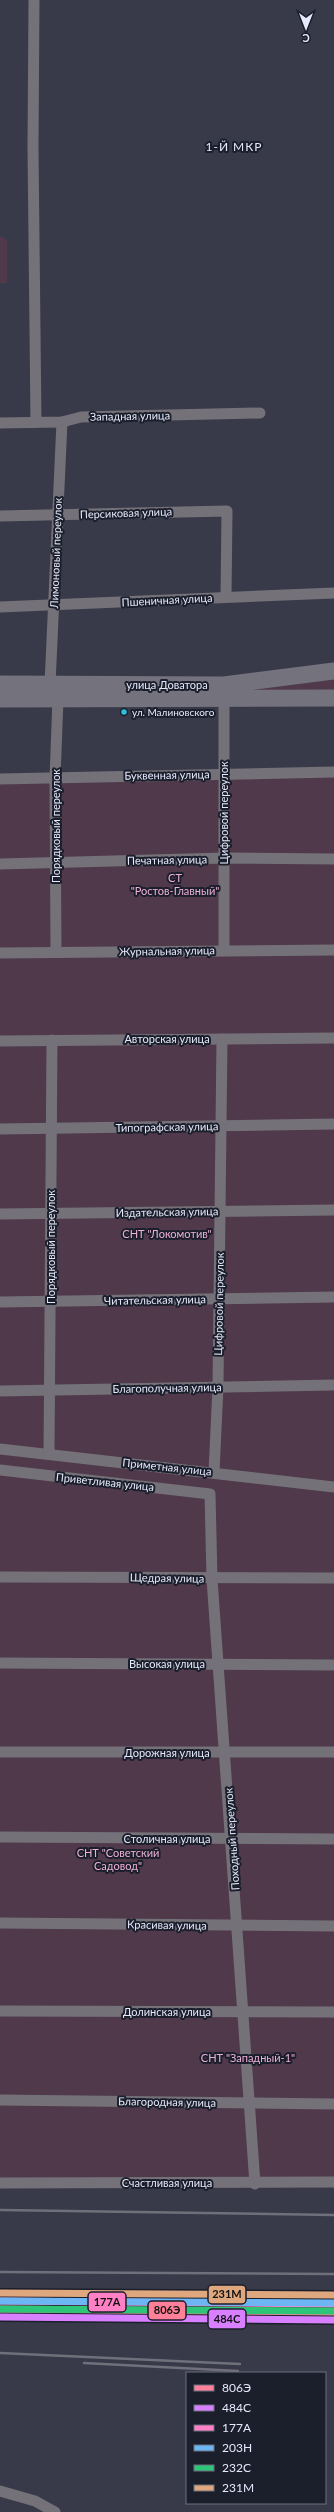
<svg xmlns="http://www.w3.org/2000/svg" width="334" height="2512" font-family="Lato,sans-serif">
	<style>
		.green { fill: #4f394a }
		.lines { fill: none; stroke-linecap: round; stroke-linejoin: round }
		.street { stroke: #747179; stroke-width: 11 }
		.primary { stroke: #74727d; stroke-width: 17 }
		.rail { stroke: #6f707b; stroke-width: 2.5 }
		.rail-1-casing { stroke: #1b1e2b; stroke-width: 10 }
		.rail-2-casing { stroke: #1b1e2b; stroke-width: 10 }
		.rail-3-casing { stroke: #1b1e2b; stroke-width: 10 }
		.rail-4-casing { stroke: #1b1e2b; stroke-width: 10 }
		.rail-5-casing { stroke: #1b1e2b; stroke-width: 10 }
		.rail-6-casing { stroke: #1b1e2b; stroke-width: 10 }
		.rail-1 { stroke: #ff8098; stroke-width: 7 }
		.rail-2 { stroke: #d880ff; stroke-width: 7 }
		.rail-3 { stroke: #ff80c5; stroke-width: 7 }
		.rail-4 { stroke: #6db6f5; stroke-width: 7 }
		.rail-5 { stroke: #2dc577; stroke-width: 7 }
		.rail-6 { stroke: #dfa77e; stroke-width: 7 }
		.bus-dot { fill: #2dbfdf; stroke: #1b1e2b; stroke-width: 1.5 }
		.labels { text-anchor: middle; stroke-width: 4; stroke-linejoin: round; paint-order: stroke }
		.bus-label { font-size: 10px; fill: #e5e9fb; stroke: #1b1e2b; text-anchor: start }
		.street-label { font-size: 11px; fill: #e5e9fb; stroke: #1b1e2b }
		.park-label { font-size: 11px; fill: #eeb1d8; stroke: #1b1e2b }
		.neighbourhood-label { font-size: 12px; letter-spacing: 1px; fill: #e5e9fb; stroke: #1b1e2b }
		.line-badge { stroke: #1b1e2b; stroke-width: 1.5 }
		.pale-badge-label { font-size: 11px; text-anchor: middle; font-weight: bold; fill: #111 }
	</style>
	<rect width="100%" height="100%" fill="#383a49"/>
	<!-- green -->
	<g class="green">
		<path d="M0,236L7,240V283H0Z"/>
		<path d="M334,677V692L241,693V689Z"/>
		<path d="M334,770V2188L0,2187V777Z"/>
	</g>
	<g class="lines">
		<!-- street -->
		<g class="street">
			<path d="M34,0L33,148L36,422"/>
			<path d="M0,423L62,422L81,417L260,413"/>
			<path d="M0,516L227,511L226,597"/>
			<path d="M0,607L334,593"/>
			<path d="M50,684L62,422"/>
			<path d="M224,699V950"/>
			<path d="M0,779L334,772"/>
			<path d="M0,864L225,858L334,859"/>
			<path d="M56,952L55,778L58,699"/>
			<path d="M0,953L334,950"/>
			<path d="M0,1041L334,1038"/>
			<path d="M0,1129L334,1124"/>
			<path d="M0,1214L334,1210"/>
			<path d="M0,1302L334,1297"/>
			<path d="M0,1391L334,1385"/>
			<path d="M0,1449L334,1487"/>
			<path d="M49,1454L52,1040"/>
			<path d="M0,1470L210,1494L212,1579L255,2184"/>
			<path d="M214,1472L218,1387L222,1039"/>
			<path d="M0,1577L334,1578"/>
			<path d="M0,1663L334,1665"/>
			<path d="M0,1752H334"/>
			<path d="M0,1837L334,1839"/>
			<path d="M0,1923L334,1926"/>
			<path d="M0,2011L334,2012"/>
			<path d="M0,2100L334,2104"/>
			<path d="M0,2183L334,2182"/>
			<path d="M0,2491L35,2501L55,2512"/>
		</g>
		<!-- primary -->
		<g class="primary">
			<path d="M0,684L224,685L334,671"/>
			<path d="M0,699L334,698"/>
		</g>
		<!-- rail -->
		<g class="rail">
			<path d="M0,2210L334,2215"/>
			<path d="M0,2272L334,2274"/>
			<path d="M0,2353L240,2364"/>
			<path d="M84,2363L238,2371"/>
		</g>
		<defs>
			<path id="rail-1" d="M0,2309L334,2312"/>
			<path id="rail-2" d="M0,2317L334,2320"/>
			<path id="rail-3" d="M0,2301L334,2304"/>
			<path id="rail-4" d="M0,2301L334,2303"/>
			<path id="rail-5" d="M0,2309L334,2311"/>
			<path id="rail-6" d="M0,2293L334,2295"/>
		</defs>
		<!-- rail-1 casing -->
		<use href="#rail-1" class="rail-1-casing"/>
		<!-- rail-2 casing -->
		<use href="#rail-2" class="rail-2-casing"/>
		<!-- rail-3 casing -->
		<use href="#rail-3" class="rail-3-casing"/>
		<!-- rail-4 casing -->
		<use href="#rail-4" class="rail-4-casing"/>
		<!-- rail-5 casing -->
		<use href="#rail-5" class="rail-5-casing"/>
		<!-- rail-6 casing -->
		<use href="#rail-6" class="rail-6-casing"/>
		<!-- rail-1 -->
		<use href="#rail-1" class="rail-1"/>
		<!-- rail-2 -->
		<use href="#rail-2" class="rail-2"/>
		<!-- rail-3 -->
		<use href="#rail-3" class="rail-3"/>
		<!-- rail-4 -->
		<use href="#rail-4" class="rail-4"/>
		<!-- rail-5 -->
		<use href="#rail-5" class="rail-5"/>
		<!-- rail-6 -->
		<use href="#rail-6" class="rail-6"/>
	</g>
	<!-- markers -->
	<circle class="bus-dot" cx="124" cy="712" r="3.5"/>
	<g class="labels">
		<!-- bus labels -->
		<g class="bus-label">
			<text x="132" y="716">ул. Малиновского</text>
		</g>
		<!-- street labels -->
		<g class="street-label">
			<text transform="translate(130 416) rotate(-1)" y="4">Западная улица</text>
			<text transform="translate(126 513) rotate(-2)" y="4">Персиковая улица</text>
			<text transform="translate(56 553) rotate(-88)" y="4">Лимоновый переулок</text>
			<text transform="translate(167 600) rotate(-3)" y="4">Пшеничная улица</text>
			<text x="167" y="689">улица Доватора</text>
			<text transform="translate(167 775) rotate(-1)" y="4">Буквенная улица</text>
			<text transform="translate(224 813) rotate(-90)" y="4">Цифровой переулок</text>
			<text transform="translate(56 826) rotate(-90)" y="4">Порядковый переулок</text>
			<text transform="translate(167 860) rotate(-1)" y="4">Печатная улица</text>
			<text transform="translate(167 951) rotate(-1)" y="4">Журнальная улица</text>
			<text x="167" y="1043">Авторская улица</text>
			<text transform="translate(167 1127) rotate(-1)" y="4">Типографская улица</text>
			<text transform="translate(167 1212) rotate(-1)" y="4">Издательская улица</text>
			<text transform="translate(51 1247) rotate(-90)" y="4">Порядковый переулок</text>
			<text transform="translate(155 1300) rotate(-1)" y="4">Читательская улица</text>
			<text transform="translate(219 1304) rotate(-89)" y="4">Цифровой переулок</text>
			<text transform="translate(167 1388) rotate(-1)" y="4">Благополучная улица</text>
			<text transform="translate(167 1467) rotate(6)" y="4">Приметная улица</text>
			<text transform="translate(105 1482) rotate(6)" y="4">Приветливая улица</text>
			<text transform="translate(167 1578) rotate(1)" y="4">Щедрая улица</text>
			<text x="167" y="1668">Высокая улица</text>
			<text x="167" y="1757">Дорожная улица</text>
			<text x="167" y="1843">Столичная улица</text>
			<text transform="translate(232 1839) rotate(-94)" y="4">Походный переулок</text>
			<text transform="translate(167 1925) rotate(1)" y="4">Красивая улица</text>
			<text x="167" y="2016">Долинская улица</text>
			<text transform="translate(167 2102) rotate(1)" y="4">Благородная улица</text>
			<text x="167" y="2187">Счастливая улица</text>
		</g>
		<!-- park labels -->
		<g class="park-label">
			<text x="175" y="882">СТ<tspan x="175" dy="13">"Ростов-Главный"</tspan></text>
			<text x="167" y="1238">СНТ "Локомотив"</text>
			<text x="118" y="1857">СНТ "Советский<tspan x="118" dy="13">Садовод"</tspan></text>
			<text x="248" y="2062">СНТ "Западный-1"</text>
		</g>
		<!-- neighbourhood labels -->
		<g class="neighbourhood-label">
			<text x="234" y="151">1-Й МКР</text>
		</g>
	</g>
	<g class="line-badge">
		<rect x="208" y="2285" width="38" height="19" rx="4" fill="#dfa77e"/>
		<rect x="88" y="2292" width="38" height="20" rx="4" fill="#ff80c5"/>
		<rect x="148" y="2301" width="38" height="19" rx="4" fill="#ff8098"/>
		<rect x="208" y="2309" width="38" height="20" rx="4" fill="#d880ff"/>
	</g>
	<g class="pale-badge-label">
		<text x="227" y="2298">231М</text>
		<text x="107" y="2306">177А</text>
		<text x="167" y="2314">806Э</text>
		<text x="227" y="2323">484С</text>
	</g>
	<!-- legend -->
	<rect x="186" y="2372" width="140" height="132" fill="#1b1e2b" stroke="#6c6f7e"/>
	<rect x="194" y="2385" width="20" height="6" fill="#ff8098" stroke="#6c6f7e"/>
	<text x="222" y="2392" font-size="12" fill="#e5e9fb">806Э</text>
	<rect x="194" y="2405" width="20" height="6" fill="#d880ff" stroke="#6c6f7e"/>
	<text x="222" y="2412" font-size="12" fill="#e5e9fb">484С</text>
	<rect x="194" y="2425" width="20" height="6" fill="#ff80c5" stroke="#6c6f7e"/>
	<text x="222" y="2432" font-size="12" fill="#e5e9fb">177А</text>
	<rect x="194" y="2445" width="20" height="6" fill="#6db6f5" stroke="#6c6f7e"/>
	<text x="222" y="2452" font-size="12" fill="#e5e9fb">203Н</text>
	<rect x="194" y="2465" width="20" height="6" fill="#2dc577" stroke="#6c6f7e"/>
	<text x="222" y="2472" font-size="12" fill="#e5e9fb">232C</text>
	<rect x="194" y="2485" width="20" height="6" fill="#dfa77e" stroke="#6c6f7e"/>
	<text x="222" y="2492" font-size="12" fill="#e5e9fb">231М</text>
	<!-- north arrow -->
	<g transform="translate(306 28) rotate(180)" stroke="#1b1e2b" stroke-width="3" paint-order="stroke">
	<path d="M0-3L7 15L0 10L-7 15Z" fill="#e5e9fb"/>
	<text y="-6" font-size="11" font-weight="bold" text-anchor="middle" fill="#e5e9fb">С</text>
	</g>
</svg>
